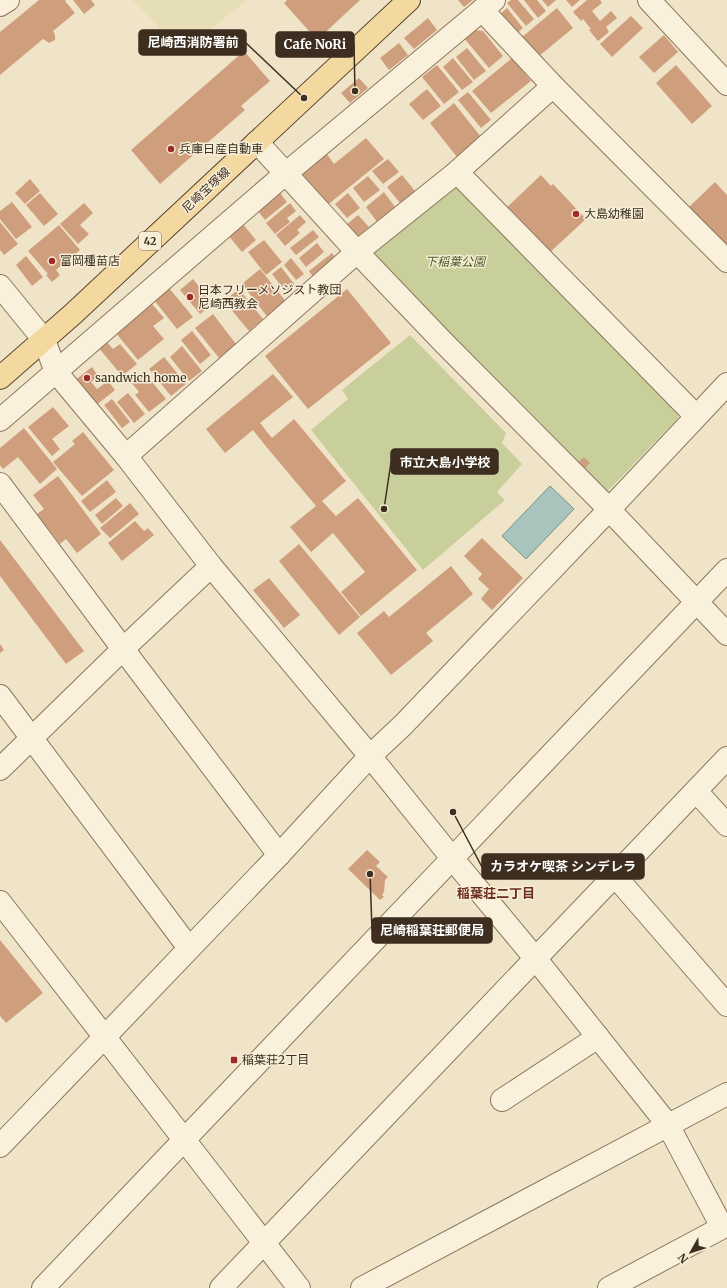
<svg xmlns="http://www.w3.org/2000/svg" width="727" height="1288" font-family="Merriweather,'Noto Sans JP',serif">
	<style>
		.farmland { fill: #e6deb5 }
		.green { fill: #c9cf9b }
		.water { fill: #a9c4bc; stroke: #6f938a }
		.building { fill: #cf9f7d }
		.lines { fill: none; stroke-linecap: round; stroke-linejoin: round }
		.minor-casing { stroke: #8d765c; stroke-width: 24 }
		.major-casing { stroke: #5b4430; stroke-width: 24 }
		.minor { stroke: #faf1dc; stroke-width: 22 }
		.major { stroke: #f3d9a0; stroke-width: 22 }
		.poi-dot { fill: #9e2a2b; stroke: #f7eed8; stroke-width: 1.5 }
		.labels { text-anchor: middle; stroke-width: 3; stroke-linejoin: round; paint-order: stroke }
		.shield { fill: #f7eed8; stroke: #756857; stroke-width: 1 }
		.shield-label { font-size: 11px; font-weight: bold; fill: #3d2e20 }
		.poi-label { font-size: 12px; fill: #3d2e20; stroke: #f7eed8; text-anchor: start }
		.street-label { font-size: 12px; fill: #3d2e20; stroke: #f7eed8 }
		.park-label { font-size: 12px; font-style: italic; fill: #4d5a26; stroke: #f7eed8 }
		.neighbourhood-label { font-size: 13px; font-weight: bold; fill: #6b2e1e; stroke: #f7eed8 }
		.leader { fill: none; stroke: #3d2e20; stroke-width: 1.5 }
		.callout-dot { fill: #3d2e20; stroke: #f7eed8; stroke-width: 1.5 }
		.callout { fill: #3d2e20; stroke: #3d2e20; stroke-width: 1.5 }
		.callout-label { font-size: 13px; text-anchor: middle; font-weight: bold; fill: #fff }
	</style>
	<rect width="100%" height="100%" fill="#f0e4c8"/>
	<!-- farmland -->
	<path class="farmland" d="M132,0H247L203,35L172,51L155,23Z"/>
	<!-- green -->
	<g class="green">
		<path d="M452,187L466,189L679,410L678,418L608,491H599L373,261L374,254Z"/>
		<path d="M410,335L506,433L502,443L522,464L497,492L505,500L423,570L311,430L348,399L342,390Z"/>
	</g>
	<!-- water -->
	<path class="water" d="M550,486L574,509L526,559L502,536Z"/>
	<!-- building -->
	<g class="building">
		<path d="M39,0H66L65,1L75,13L53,31L55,35V40L49,43L43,39L0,75V32Z"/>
		<path d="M73,0H91L95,5L84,14Z"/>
		<path d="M287,0H360L317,40L284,3Z"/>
		<path d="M458,0H473L464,7Z"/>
		<path d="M511,0H518L534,19L526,26L507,3Z"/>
		<path d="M524,0H537L546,11L538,18Z"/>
		<path d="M542,0H556L548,7Z"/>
		<path d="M566,0H580L572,7Z"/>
		<path d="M587,0H600L602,3L592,11L600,21L611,11L617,18L606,27L609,32L598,41L589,30L591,29L583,19L581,21L573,12Z"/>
		<path d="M507,8L523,28L515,35L499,15Z"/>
		<path d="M557,8L573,28L538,57L522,37Z"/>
		<path d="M631,16L643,28L612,57L600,44Z"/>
		<path d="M428,18L437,30L414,49L404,38Z"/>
		<path d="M475,30L483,31L503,56L489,68L464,38Z"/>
		<path d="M664,35L678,52L654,73L639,57Z"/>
		<path d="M399,43L408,55L389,70L380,58Z"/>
		<path d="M467,48L486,71L474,80L456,57Z"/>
		<path d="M244,51L270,81L241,106L245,110L160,184L131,150Z"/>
		<path d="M453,58L473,82L462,90L443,67Z"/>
		<path d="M512,58L531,81L491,113L472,91Z"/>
		<path d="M437,65L459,92L444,104L422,77Z"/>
		<path d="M676,65L712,106L692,124L656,83Z"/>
		<path d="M359,78L368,88L350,103L341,93Z"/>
		<path d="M427,89L441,106L423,120L409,104Z"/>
		<path d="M468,92L491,120L481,128L458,100Z"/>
		<path d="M454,103L481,137L457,157L430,123Z"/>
		<path d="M366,138L384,159L325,207L299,175L326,153L334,164Z"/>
		<path d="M388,159L399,172L383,184L372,171Z"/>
		<path d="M402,175L415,191L400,203L387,187Z"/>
		<path d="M541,175L551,186L553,184L586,219L547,255L504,210Z"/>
		<path d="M368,176L380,190L364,202L353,188Z"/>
		<path d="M30,179L40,191L25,204L15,193Z"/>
		<path d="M715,182L727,195V250L687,209Z"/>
		<path d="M384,192L395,207L377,222L366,207Z"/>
		<path d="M40,193L58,214L44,226L26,205Z"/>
		<path d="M280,193L287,202L265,220L258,211Z"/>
		<path d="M348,193L360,208L347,218L335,204Z"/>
		<path d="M12,202L32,227L16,239L0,219V211Z"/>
		<path d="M84,203L93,213L80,225L89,234L78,244L60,224Z"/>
		<path d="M290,203L296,211L287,218L290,222L275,234L266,223Z"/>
		<path d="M300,215L306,222L297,230L300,233L285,246L276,235Z"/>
		<path d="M358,215L369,227L356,238L346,225Z"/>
		<path d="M0,222L18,244L4,255L0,250Z"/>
		<path d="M242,223L256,240L242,252L228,235Z"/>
		<path d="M59,225L80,250L56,270L60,275L52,282L46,275L48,274L28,251Z"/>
		<path d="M313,230L319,237L296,255L290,248Z"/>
		<path d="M264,240L282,262L266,275L248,252Z"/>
		<path d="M317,243L324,252L306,267L299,258Z"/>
		<path d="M332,253L338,261L315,280L309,271Z"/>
		<path d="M26,256L43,277L32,286L16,265Z"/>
		<path d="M291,258L304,274L296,280L284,265Z"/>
		<path d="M281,267L295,285L286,292L272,274Z"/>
		<path d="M260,269L288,304L269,319L242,284Z"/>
		<path d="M193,279L213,304L200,314L180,290Z"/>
		<path d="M169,288L193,317L177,329L154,300Z"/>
		<path d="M239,289L263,319L249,331L224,301Z"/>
		<path d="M347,289L391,343L308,409L265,356Z"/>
		<path d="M152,304L164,318L153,326L164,339L138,360L116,333Z"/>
		<path d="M213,314L236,344L219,358L195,328Z"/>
		<path d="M192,331L211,355L200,364L181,340Z"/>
		<path d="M106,341L113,349L120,344L137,364L122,376L98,347Z"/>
		<path d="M182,346L202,371L189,381L170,357Z"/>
		<path d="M164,357L186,384L171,396L149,369Z"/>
		<path d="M92,367L98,376L91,382L97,389L108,381L115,390L94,407L74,381Z"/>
		<path d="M144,372L166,399L149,412L135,395L139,392L131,382Z"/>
		<path d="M273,374L293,397L260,423L272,438L294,419L346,481L322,501L336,516L358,498L417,570L361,616L341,592L365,572L333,533L311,552L290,527L316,506L264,444L253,430L225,453L206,429Z"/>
		<path d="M128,393L145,414L134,423L117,402Z"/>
		<path d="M112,399L130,422L122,428L104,405Z"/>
		<path d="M53,407L69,426L52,439L60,449L52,456L28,427Z"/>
		<path d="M24,428L57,469L40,484L18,457L3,469L0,465V448Z"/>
		<path d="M83,432L114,470L82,496L53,462L75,444L72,441Z"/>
		<path d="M584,457L590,463L582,471L576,464Z"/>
		<path d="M58,476L101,534L77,553L66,539L60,544L37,514L44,509L33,495Z"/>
		<path d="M107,480L116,492L90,512L81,501Z"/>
		<path d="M116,498L123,506L102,524L95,515Z"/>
		<path d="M130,503L139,514L110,538L100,528Z"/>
		<path d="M135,521L144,531L148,528L154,535L122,561L108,543Z"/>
		<path d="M482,538L523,578L492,610L481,599L489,589L478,579L482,574L464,556Z"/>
		<path d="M0,540L84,651L66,664L0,576Z"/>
		<path d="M299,544L360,617L339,635L279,561Z"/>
		<path d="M451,566L473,594L426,633L433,641L391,675L357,633L384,611L389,617Z"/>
		<path d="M269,578L300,615L284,628L253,590Z"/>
		<path d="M0,644L4,650L0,653Z"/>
		<path d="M367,850L380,862L376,866L388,877L385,880L384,892L382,895L384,897L380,900L348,869Z"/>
		<path d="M0,940L43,993L6,1023L0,1016Z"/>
	</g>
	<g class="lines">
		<defs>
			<g id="minor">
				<path d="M649,0L727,84"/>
				<path d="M0,5L8,0"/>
				<path d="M482,10L553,86L727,261"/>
				<path d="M257,142L357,252L444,343L601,501L727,634"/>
				<path d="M457,172L696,416"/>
				<path d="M0,286L44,340L56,372L126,456L211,566L370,756L452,858L535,958L668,1125L722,1227"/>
				<path d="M0,420L278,180L494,0"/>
				<path d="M126,456L357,252L457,172L553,86"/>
				<path d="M0,484L123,649L279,855"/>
				<path d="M0,696L189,948"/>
				<path d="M0,769L123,649L211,566"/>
				<path d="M696,791L727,825"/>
				<path d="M615,876L727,1005"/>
				<path d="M0,902L299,1288"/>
				<path d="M502,1100L598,1037"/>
				<path d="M0,1146L279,855L370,756L403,725L602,517L727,384"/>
				<path d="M43,1288L727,570"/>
				<path d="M221,1288L727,758"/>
				<path d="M362,1288L727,1094"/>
				<path d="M609,1288L727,1225"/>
			</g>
			<path id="major" d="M0,378L73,314L409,0"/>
		</defs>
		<!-- minor casing -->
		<use href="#minor" class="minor-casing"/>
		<!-- major casing -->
		<use href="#major" class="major-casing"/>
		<!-- minor -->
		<use href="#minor" class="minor"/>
		<!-- major -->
		<use href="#major" class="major"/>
	</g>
	<!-- markers -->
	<g class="poi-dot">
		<circle cx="171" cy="149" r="4"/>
		<circle cx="576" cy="214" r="4"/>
		<circle cx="52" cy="261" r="4"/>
		<circle cx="190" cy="297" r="4"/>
		<circle cx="87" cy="378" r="4"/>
		<rect x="230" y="1056" width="8" height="8" rx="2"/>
	</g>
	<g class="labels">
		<!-- shield labels -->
		<rect class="shield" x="139" y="232" width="22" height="18" rx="3"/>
		<g class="shield-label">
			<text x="150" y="245">42</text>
		</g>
		<!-- poi labels -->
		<g class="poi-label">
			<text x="179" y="153">兵庫日産自動車</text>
			<text x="584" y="218">大島幼稚園</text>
			<text x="60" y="265">富岡種苗店</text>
			<text x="198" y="294">日本フリーメソジスト教団<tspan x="198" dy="14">尼崎西教会</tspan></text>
			<text x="95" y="382">sandwich home</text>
			<text x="242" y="1064">稲葉荘2丁目</text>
		</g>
		<!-- street labels -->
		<g class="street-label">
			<text transform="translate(206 190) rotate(-43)" y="4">尼崎宝塚線</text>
		</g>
		<!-- park labels -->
		<g class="park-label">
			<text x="455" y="266">下稲葉公園</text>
		</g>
		<!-- neighbourhood labels -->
		<g class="neighbourhood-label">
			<text x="496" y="898">稲葉荘二丁目</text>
		</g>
	</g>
	<!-- callouts -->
	<path class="leader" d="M304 98L246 43M355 91L354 44M384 509L391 462M453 812L482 867M370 874L372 930"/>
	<g class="callout-dot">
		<circle cx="304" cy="98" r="4"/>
		<circle cx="355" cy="91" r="4"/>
		<circle cx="384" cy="509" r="4"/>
		<circle cx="453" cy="812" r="4"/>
		<circle cx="370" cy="874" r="4"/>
	</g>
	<g class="callout">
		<rect x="139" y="30" width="107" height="25" rx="4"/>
		<rect x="276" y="32" width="78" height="25" rx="4"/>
		<rect x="391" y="449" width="107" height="25" rx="4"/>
		<rect x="482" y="854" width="162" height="25" rx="4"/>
		<rect x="372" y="918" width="120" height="25" rx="4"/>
	</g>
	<g class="callout-label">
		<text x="193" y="47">尼崎西消防署前</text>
		<text x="315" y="49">Cafe NoRi</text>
		<text x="445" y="467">市立大島小学校</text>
		<text x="563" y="871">カラオケ喫茶 シンデレラ</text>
		<text x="432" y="935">尼崎稲葉荘郵便局</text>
	</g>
	<!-- north arrow -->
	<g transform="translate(691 1252) rotate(231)" stroke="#f7eed8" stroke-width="3" paint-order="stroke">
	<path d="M0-3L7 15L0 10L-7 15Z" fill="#3d2e20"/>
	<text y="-6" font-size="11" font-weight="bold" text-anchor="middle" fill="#3d2e20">N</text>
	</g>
</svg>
